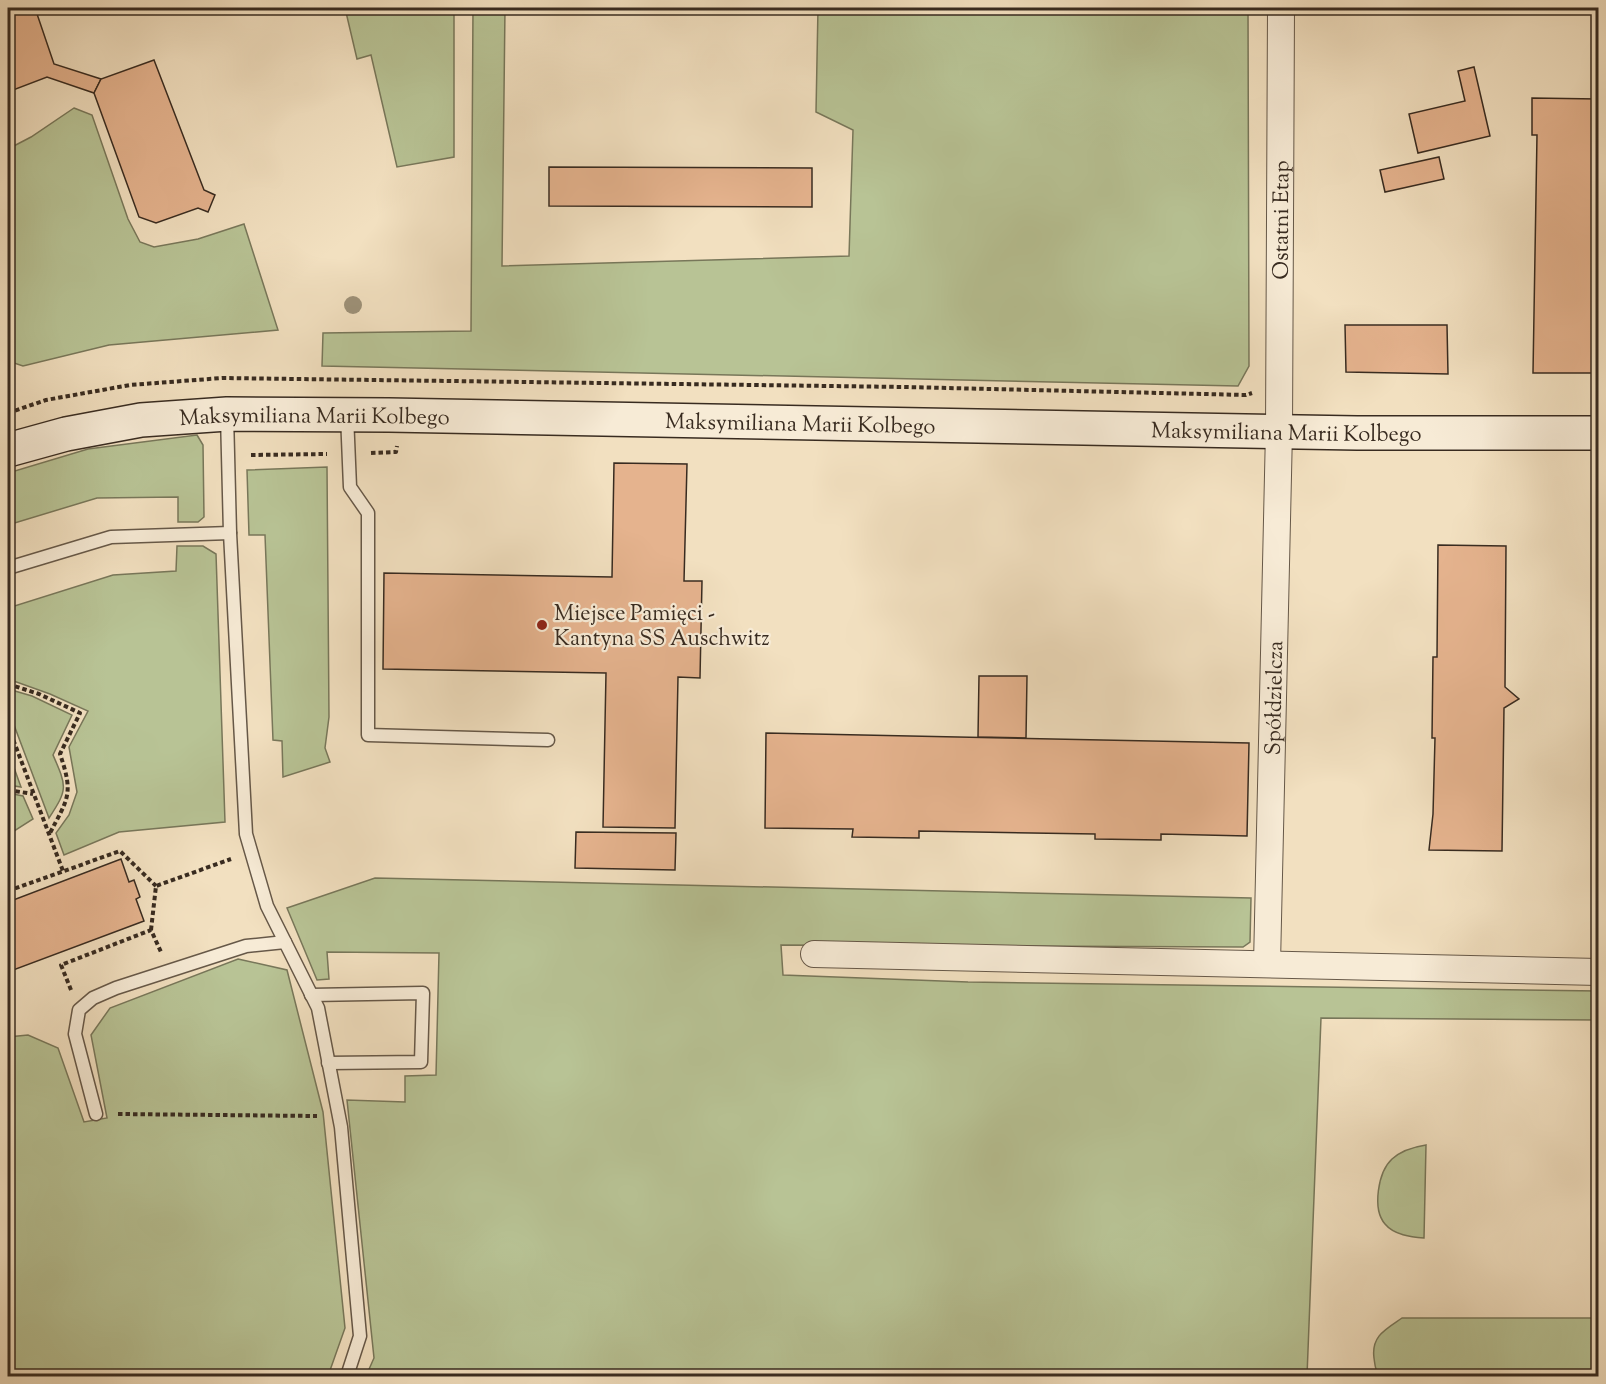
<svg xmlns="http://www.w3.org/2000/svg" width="1606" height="1384" font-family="'Sorts Mill Goudy',serif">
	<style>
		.green { fill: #b8c395; stroke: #78775a; stroke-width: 1.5 }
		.building { fill: #e5b38e; stroke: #382b20; stroke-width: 1.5 }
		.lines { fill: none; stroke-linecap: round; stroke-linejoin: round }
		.lane-casing { stroke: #665848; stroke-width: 15 }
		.street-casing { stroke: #665848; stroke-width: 28 }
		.secondary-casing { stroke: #382b20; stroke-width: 36 }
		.path { stroke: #382b20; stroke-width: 4; stroke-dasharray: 4.5 3; stroke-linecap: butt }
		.lane { stroke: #f7ebd6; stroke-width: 12 }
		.street { stroke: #f7ebd6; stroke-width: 26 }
		.secondary { stroke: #f7ebd6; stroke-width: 33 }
		.tree { fill: #9d9178 }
		.poi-dot { fill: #8f2418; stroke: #f7ebd6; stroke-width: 2 }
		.labels { text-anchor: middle; stroke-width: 4.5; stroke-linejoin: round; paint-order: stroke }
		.street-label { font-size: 22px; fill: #382b20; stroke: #f7ebd6 }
		.poi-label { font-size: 22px; fill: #382b20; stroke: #f7ebd6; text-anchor: start }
	</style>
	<rect width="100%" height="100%" fill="#f2e0c0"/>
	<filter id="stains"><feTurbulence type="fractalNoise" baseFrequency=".00333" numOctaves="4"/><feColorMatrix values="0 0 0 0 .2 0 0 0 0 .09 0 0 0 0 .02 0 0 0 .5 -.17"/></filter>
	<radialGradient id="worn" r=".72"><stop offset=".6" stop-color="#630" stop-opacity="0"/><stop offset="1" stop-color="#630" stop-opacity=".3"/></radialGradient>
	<!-- green -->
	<g class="green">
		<path d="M345,8H454V157L397,167L371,55L357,59Z"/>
		<path d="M473,8H505L502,266L849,256L853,130L816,112L818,8H1248L1249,366L1238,386L322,366L323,333L471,331Z"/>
		<path d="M74,108L92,115L128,219L140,242L154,247L198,239L244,224L278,330L109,345L23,366L8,361V149L31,137Z"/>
		<path d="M197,435L203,445L204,517L198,522H178V497L97,498L8,525V473L88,449Z"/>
		<path d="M327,467L329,717L325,748L330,762L283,777L282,741L273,740L265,535H249L247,470Z"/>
		<path d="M177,546H203L216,554L225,822L119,832L64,855L56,833L69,815L77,792L69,747L88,711L50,694L8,679V608L113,575L176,571Z"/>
		<path d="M8,689L32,696L72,715L53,755C67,787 68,789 49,818L8,709Z"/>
		<path d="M8,751L21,787L8,785Z"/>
		<path d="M8,793L23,796L33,819L8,835Z"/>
		<path d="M375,878L1251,898L1250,942L1243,947L781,945L783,975L968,982L1598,991V1020L1321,1018L1307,1376H366L374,1358L347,1100L405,1102V1076L436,1075L439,953L327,952L329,979L317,980L287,908Z"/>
		<path d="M238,959L287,970L323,1112L345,1328L328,1376H8V1037L28,1035L58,1048L84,1122L107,1118L91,1035L110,1008Z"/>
		<path d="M1426,1145L1424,1238C1411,1237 1394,1235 1385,1224C1372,1209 1378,1172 1392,1159C1402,1150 1413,1147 1426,1145Z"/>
		<path d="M1402,1318H1598V1376H1379C1375,1370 1375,1365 1374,1358C1371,1336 1386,1329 1402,1318Z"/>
	</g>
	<!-- building -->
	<g class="building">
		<path d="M8,8H35L54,64L101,79L94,93L47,77L8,92Z"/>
		<path d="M1594,16H1598V47H1596Z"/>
		<path d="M154,60L204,190L215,195L208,212L198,208L156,223L139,217L94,93L101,79Z"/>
		<path d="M1474,67L1490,136L1418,153L1409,114L1465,101L1458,71Z"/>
		<path d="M1532,98L1598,99V373H1533L1537,135H1532Z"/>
		<path d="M1439,157L1444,179L1385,192L1380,170Z"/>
		<path d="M549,167L812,168V207L549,206Z"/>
		<path d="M1345,325H1447L1448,374L1346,372Z"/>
		<path d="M614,463L687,464L684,581H702L700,678L678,677L675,828L603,827L606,673L383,669L384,573L612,577Z"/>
		<path d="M1438,545L1506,546L1505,687L1519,699L1504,708L1502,851L1429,850L1433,814L1435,738H1432L1433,657H1437Z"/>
		<path d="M979,676H1027L1026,738L978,737Z"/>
		<path d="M766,733L1249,743L1247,836L1161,834V840L1095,839V834L919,831V838L852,837L853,829L765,828Z"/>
		<path d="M576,832L676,833L675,870L575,868Z"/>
		<path d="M121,859L129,882L134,880L140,897L136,899L144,921L8,972V902Z"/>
	</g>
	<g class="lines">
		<defs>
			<g id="lane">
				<path d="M227,415L230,533L246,834L267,906L318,1008L341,1127L360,1336L347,1376"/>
				<path d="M347,415L350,487L368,513V735L548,740"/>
				<path d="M8,568L111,537L230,533"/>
				<path d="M311,995L423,993L421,1062L328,1063"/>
				<path d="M96,1114L75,1034L79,1010L93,998L116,988L246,946L285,942"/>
			</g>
			<g id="street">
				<path d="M814,954L1598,972"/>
				<path id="s1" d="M1267,964L1279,431L1281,8"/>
			</g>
			<g id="secondary">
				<path id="s2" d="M8,450L66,434L141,420L227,414L389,415L1357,433H1598"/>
			</g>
		</defs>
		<!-- lane casing -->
		<use href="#lane" class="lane-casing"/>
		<!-- street casing -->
		<use href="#street" class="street-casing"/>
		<!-- secondary casing -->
		<use href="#secondary" class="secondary-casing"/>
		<!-- path -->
		<g class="path">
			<path d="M8,413L46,400L130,385L222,378L905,387L1246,395L1252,393"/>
			<path d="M371,453L396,452L397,446"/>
			<path d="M251,455L327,454"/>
			<path d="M8,684L39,694L80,713L60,754C74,795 68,798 49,835"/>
			<path d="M8,726L63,871"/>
			<path d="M8,790L33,794"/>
			<path d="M8,891L120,851L156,886"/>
			<path d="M151,930L156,886L231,859"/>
			<path d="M71,990L61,965L151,930L161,952"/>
			<path d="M118,1114L317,1116"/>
		</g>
		<!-- lane -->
		<use href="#lane" class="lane"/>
		<!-- street -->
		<use href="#street" class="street"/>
		<!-- secondary -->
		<use href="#secondary" class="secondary"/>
	</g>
	<!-- trees -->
	<circle class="tree" cx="353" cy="305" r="9"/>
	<!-- markers -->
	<circle class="poi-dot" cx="542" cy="625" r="6"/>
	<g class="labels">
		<!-- street labels -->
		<g class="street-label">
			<text dy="8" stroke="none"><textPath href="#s1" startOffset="744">Ostatni Etap</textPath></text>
			<text dy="8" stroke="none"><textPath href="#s2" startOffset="310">Maksymiliana Marii Kolbego</textPath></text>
			<text dy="8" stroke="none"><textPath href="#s2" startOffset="796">Maksymiliana Marii Kolbego</textPath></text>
			<text dy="8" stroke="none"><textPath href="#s2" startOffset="1282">Maksymiliana Marii Kolbego</textPath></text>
			<text dy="8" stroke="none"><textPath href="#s1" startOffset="266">Spółdzielcza</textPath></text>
		</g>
		<!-- poi labels -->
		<g class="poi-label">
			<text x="554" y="620">Miejsce Pamięci -<tspan x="554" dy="25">Kantyna SS Auschwitz</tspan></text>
		</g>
	</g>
	<!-- margin -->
	<rect width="1606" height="1384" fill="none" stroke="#f2e0c0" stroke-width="30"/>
	<rect x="9" y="9" width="1588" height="1366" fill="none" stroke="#382b20" stroke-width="3"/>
	<rect x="15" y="15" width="1576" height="1354" fill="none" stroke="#382b20" stroke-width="1.5"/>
	<rect width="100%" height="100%" filter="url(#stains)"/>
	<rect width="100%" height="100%" fill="url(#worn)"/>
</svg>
